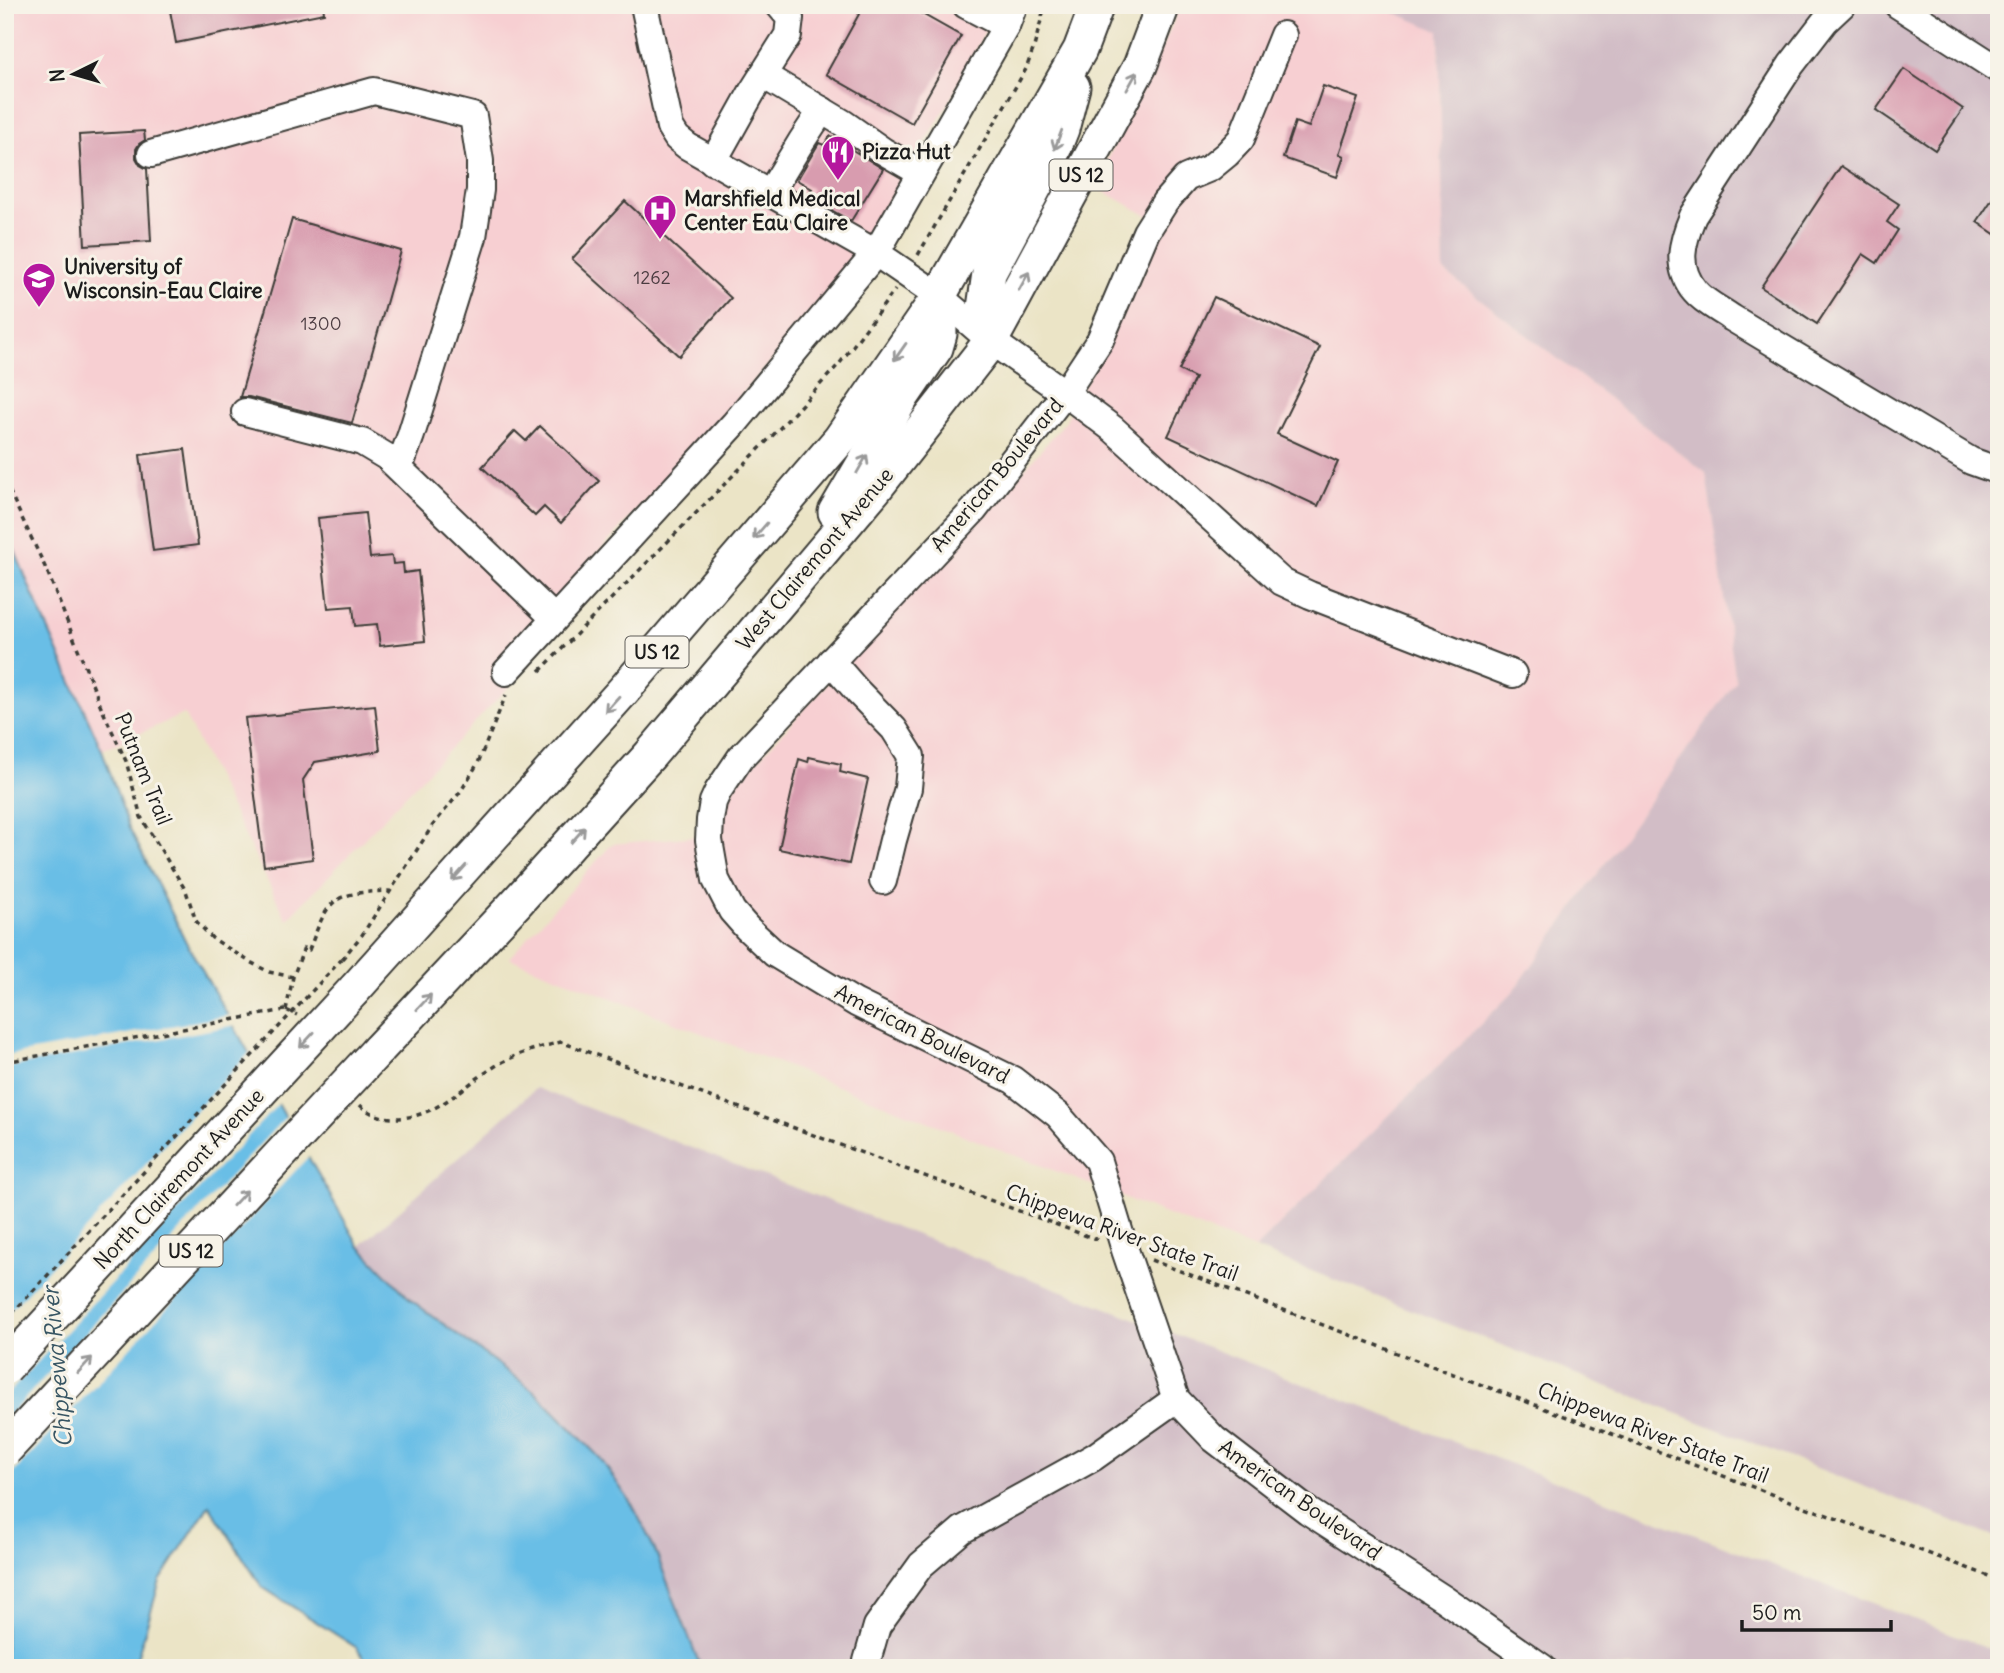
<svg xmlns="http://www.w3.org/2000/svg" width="2004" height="1673" font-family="Delius,sans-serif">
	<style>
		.built { fill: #f7cfd2 }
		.industrial { fill: #d2bdc6 }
		.water { fill: #69bee6; stroke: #426d81; stroke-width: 2 }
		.pier { fill: #ebe4c6 }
		.building { fill: #d89caf }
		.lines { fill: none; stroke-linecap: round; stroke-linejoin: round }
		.minor-casing { stroke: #3b3a36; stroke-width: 30 }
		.major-casing { stroke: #3b3a36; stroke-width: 37 }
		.path { stroke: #3b3a36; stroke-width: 3.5; stroke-dasharray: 5 5; stroke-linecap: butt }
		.minor { stroke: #fff; stroke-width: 26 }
		.major { stroke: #fff; stroke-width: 33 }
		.major-bridge-casing { stroke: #3b3a36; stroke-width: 37; stroke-linecap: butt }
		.path-bridge { stroke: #3b3a36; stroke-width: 3.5; stroke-dasharray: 5 5; stroke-linecap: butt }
		.major-bridge { stroke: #fff; stroke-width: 33 }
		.oneway { stroke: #999 }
		.labels { text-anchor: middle; stroke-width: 6; stroke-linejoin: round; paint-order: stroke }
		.number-label { font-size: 18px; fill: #4b3c41 }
		.shield { fill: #f7f3e8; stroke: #5e5c59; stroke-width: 2 }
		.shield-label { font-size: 19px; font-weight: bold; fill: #1c1c1c }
		.poi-label { font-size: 21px; font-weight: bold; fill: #1c1c1c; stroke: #f7f3e8; text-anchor: start }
		.street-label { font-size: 21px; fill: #1c1c1c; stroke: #f7f3e8 }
		.water-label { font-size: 23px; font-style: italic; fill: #375563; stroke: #f7f3e8 }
	</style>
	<rect width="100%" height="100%" fill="#f7f3e8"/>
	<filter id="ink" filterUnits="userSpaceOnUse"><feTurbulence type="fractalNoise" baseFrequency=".0143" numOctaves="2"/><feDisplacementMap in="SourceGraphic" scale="14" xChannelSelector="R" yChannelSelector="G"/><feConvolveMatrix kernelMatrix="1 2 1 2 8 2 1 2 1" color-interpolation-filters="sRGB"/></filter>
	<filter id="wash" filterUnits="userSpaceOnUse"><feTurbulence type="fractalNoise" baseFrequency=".00686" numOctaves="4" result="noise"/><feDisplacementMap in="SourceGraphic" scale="28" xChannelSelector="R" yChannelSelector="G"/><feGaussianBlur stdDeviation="1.57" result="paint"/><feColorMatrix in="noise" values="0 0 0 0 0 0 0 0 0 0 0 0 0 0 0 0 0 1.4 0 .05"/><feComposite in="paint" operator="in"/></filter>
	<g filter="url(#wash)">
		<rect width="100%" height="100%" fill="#ebe4c6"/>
		<!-- built -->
		<g class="built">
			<path d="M5,5H999L948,104L909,170L829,290L786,345L686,457L499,661L518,677L287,920L184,714L102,750L33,595L5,527Z"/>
			<path d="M1180,5H1376L1439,30L1444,271L1706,473L1736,681L1513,992L1255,1249L509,958L612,844L719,834L729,796L736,784L964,533L1017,478L1065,422L1143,272L1165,225L1094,186L1171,28Z"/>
		</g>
		<!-- industrial -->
		<g class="industrial">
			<path d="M1376,5H1999V1539L1255,1249L1513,992L1736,681L1706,473L1444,271L1439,31Z"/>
			<path d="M536,1088L1999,1652V1668H701L654,1548L534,1391L411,1300L359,1247Z"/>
		</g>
		<!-- water -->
		<path class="water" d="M5,527L33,595L102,750L129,827L186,942L359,1246L411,1300L534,1391L600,1458L633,1506L654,1548L701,1668H371L357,1648L262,1587L209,1505L160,1581L134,1668H5Z"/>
		<!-- pier -->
		<g class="pier">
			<path d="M231,1015L237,1025L5,1068V1056Z"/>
			<path d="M252,1050L281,1101L5,1397V1316Z"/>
			<path d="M288,1114L311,1154L5,1482V1420Z"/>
		</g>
		<g id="blocks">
			<!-- building -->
			<g class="building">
				<path d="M169,5H323L324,13L176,43Z"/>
				<path d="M864,5H906L961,36L912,123L826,74Z"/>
				<path d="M1904,69L1963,109L1935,150L1876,110Z"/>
				<path d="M1323,86L1358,98L1339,154L1344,156L1337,177L1283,158L1295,122L1309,127Z"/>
				<path d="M144,131L145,140L139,144L136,149V158L140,165L147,169L151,241L85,245L79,135Z"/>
				<path d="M830,136L883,169L851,221L808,197L812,189L797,180L819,143L824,145Z"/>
				<path d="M1841,166L1899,204L1887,222L1898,230L1877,263L1863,254L1817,324L1761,287Z"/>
				<path d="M1999,189V237L1977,222Z"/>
				<path d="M625,201L731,298L679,356L572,259Z"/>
				<path d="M292,219L401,251L352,423L249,397H240Z"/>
				<path d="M1214,297L1320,347L1277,434L1338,462L1318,506L1168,436L1195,378L1179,370Z"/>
				<path d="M540,426L599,481L561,523L544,507L535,516L482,467L515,431L526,441Z"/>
				<path d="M185,449L198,545L153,551L140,455Z"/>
				<path d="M365,513L370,558L392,556L393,564L403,563L404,573L418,571L425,641L380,646L377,624L355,626L353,606L328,608L318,518Z"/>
				<path d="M375,705L380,751L315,762L303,780L313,859L264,866L245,718Z"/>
				<path d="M809,757L841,764L840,772L868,779L849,864L779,849L799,759L808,762Z"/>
			</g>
		</g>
	</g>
	<g filter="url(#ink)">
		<use href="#blocks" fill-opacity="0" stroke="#3b3a36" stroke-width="2"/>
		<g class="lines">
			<defs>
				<g id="minor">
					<path d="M644,5L670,127L677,138L687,146L876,253L939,296L991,341L1065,393L1113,429L1282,582L1310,595L1513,674"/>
					<path d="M966,5L1006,26"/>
					<path d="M1842,5L1825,21L1791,65L1693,216C1682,242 1675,267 1695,291C1704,302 1721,310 1732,318L1971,461L1999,471"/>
					<path d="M1898,5L1999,70"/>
					<path d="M1283,35L1241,139L1227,154L1210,168L1186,178L1165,202L1146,232L1100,340L1065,393L974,510L741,757L718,791L713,802L710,820L709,840L716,880L732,911L747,928L775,954L856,1003L1013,1080L1058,1115L1098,1161L1125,1250L1176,1399L1214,1439L1308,1511L1444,1599L1543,1668"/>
					<path d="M763,75L843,123L883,151L921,173"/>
					<path d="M151,154L374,91L473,116L480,161V190L473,237L411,435L399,468"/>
					<path d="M713,162L752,92L788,35L790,18L779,5"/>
					<path d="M770,193L801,142L822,110"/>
					<path d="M245,412L362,442L387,457L554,618"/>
					<path d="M831,661L858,692L894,729L911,756L908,788L893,840L883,881"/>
					<path d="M506,672L734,424L876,253L1006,26L1014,5"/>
					<path d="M868,1668L867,1661L877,1626L921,1565L962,1530L1094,1457L1176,1399"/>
				</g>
				<g id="major">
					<path d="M991,341L984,308L989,273L1050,159L1062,129L1073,87"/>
					<path d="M835,512L903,396L936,348L940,334L939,296"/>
					<path d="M354,990L623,691L840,439L939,296L1080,50L1097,5"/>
					<path d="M377,1051L517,902L650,755L875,489L991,341L1140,66L1163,5"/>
				</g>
			</defs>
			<!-- minor casing -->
			<use href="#minor" class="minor-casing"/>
			<!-- major casing -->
			<use href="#major" class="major-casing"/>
			<!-- path -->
			<g class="path">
				<path d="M918,255L1026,69L1034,47L1045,5"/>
				<path d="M5,482L47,571L102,709L126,761L141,817L186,891L196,921L212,938L250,962L269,972L293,977"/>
				<path d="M540,671L779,429L840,363L895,290"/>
				<path d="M342,959L362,935L433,825L461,791L478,763L506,695"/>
				<path d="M286,1010L297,1015"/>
				<path d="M286,1010L293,977L304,948L309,950C329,897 332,893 389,891"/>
				<path d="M5,1062L285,1010"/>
				<path d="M360,1105C369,1114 382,1118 394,1118C436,1119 461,1087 494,1067C515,1054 537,1048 561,1042L1098,1240"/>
				<path d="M1151,1260L1999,1580"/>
			</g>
			<!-- minor -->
			<use href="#minor" class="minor"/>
			<!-- major -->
			<use href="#major" class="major"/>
			<defs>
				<g id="major-bridge">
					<path d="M5,1368L354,990"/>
					<path d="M5,1450L377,1051"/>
				</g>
			</defs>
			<!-- major-bridge casing -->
			<use href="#major-bridge" class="major-bridge-casing"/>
			<!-- path-bridge -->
			<path class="path-bridge" d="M5,1321L342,959"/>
			<!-- major-bridge -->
			<use href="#major-bridge" class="major-bridge"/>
		</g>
		<!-- one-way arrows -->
		<defs><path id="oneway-shaft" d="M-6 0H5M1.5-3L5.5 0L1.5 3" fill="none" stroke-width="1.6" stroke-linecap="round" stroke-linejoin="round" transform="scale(1.75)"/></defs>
		<g class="oneway">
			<use href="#oneway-shaft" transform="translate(1132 81) rotate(-61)"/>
			<use href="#oneway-shaft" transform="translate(1058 140) rotate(111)"/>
			<use href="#oneway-shaft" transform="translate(1024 281) rotate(-61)"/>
			<use href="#oneway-shaft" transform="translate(900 352) rotate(125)"/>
			<use href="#oneway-shaft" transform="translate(862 464) rotate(-60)"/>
			<use href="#oneway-shaft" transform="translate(760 531) rotate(131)"/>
			<use href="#oneway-shaft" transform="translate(612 704) rotate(132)"/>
			<use href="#oneway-shaft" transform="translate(578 835) rotate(-48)"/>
			<use href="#oneway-shaft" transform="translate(459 873) rotate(132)"/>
			<use href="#oneway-shaft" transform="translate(424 1002) rotate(-47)"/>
			<use href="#oneway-shaft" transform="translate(307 1040) rotate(133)"/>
			<use href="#oneway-shaft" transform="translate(240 1198) rotate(-47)"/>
			<use href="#oneway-shaft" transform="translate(85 1365) rotate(-47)"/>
		</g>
	</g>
	<!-- icons -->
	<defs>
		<symbol id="restaurant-pin" viewBox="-11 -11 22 30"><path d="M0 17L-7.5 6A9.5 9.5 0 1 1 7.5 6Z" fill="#b5179e" stroke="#f7f3e8"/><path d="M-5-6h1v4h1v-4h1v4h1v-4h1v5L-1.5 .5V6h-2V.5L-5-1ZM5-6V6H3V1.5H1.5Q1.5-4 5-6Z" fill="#fff"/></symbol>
		<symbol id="hospital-pin" viewBox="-11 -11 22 30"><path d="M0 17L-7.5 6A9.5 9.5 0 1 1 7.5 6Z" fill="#b5179e" stroke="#f7f3e8"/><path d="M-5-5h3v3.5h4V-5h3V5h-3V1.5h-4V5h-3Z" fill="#fff"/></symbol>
		<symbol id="university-pin" viewBox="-11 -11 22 30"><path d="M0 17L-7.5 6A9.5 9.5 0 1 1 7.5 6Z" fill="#b5179e" stroke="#f7f3e8"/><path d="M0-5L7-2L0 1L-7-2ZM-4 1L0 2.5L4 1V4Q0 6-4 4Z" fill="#fff"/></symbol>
	</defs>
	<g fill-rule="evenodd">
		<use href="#restaurant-pin" x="819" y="133" width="38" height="52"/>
		<use href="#hospital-pin" x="641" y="192" width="38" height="52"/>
		<use href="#university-pin" x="20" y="260" width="38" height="52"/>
	</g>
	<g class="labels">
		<!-- number labels -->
		<g class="number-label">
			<text x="652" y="284">1262</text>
			<text x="321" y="330">1300</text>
		</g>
		<!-- shield labels -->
		<g class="shield">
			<rect x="1049.5" y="159.5" width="63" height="31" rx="5"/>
			<rect x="625.5" y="636.5" width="63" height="31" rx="5"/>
			<rect x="159.5" y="1235.5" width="63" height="31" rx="5"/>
		</g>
		<g class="shield-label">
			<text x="1081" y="182">US 12</text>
			<text x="657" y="659">US 12</text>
			<text x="191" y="1258">US 12</text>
		</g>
		<!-- poi labels -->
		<g class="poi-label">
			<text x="862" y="159">Pizza Hut</text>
			<text x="684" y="206">Marshfield Medical<tspan x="684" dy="24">Center Eau Claire</tspan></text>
			<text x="64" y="274">University of<tspan x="64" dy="24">Wisconsin-Eau Claire</tspan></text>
		</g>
		<!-- street labels -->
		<g class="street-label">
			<text transform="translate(997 475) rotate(-50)" y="7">American Boulevard</text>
			<text transform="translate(815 559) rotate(-50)" y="7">West Clairemont Avenue</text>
			<text transform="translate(143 769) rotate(68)" y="7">Putnam Trail</text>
			<text transform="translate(922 1034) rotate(27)" y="7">American Boulevard</text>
			<text transform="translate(179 1179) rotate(-47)" y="7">North Clairemont Avenue</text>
			<text transform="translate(1122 1233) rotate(20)" y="7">Chippewa River State Trail</text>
			<text transform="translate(1653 1433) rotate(21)" y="7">Chippewa River State Trail</text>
			<text transform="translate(1300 1500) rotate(35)" y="7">American Boulevard</text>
		</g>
		<!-- water labels -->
		<g class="water-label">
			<text transform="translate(57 1367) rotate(-95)" y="8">Chippewa River</text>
		</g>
	</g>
	<!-- margin -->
	<rect width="2004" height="1673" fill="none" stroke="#f7f3e8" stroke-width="28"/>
	<!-- north arrow -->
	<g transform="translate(74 74) rotate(265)" stroke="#f7f3e8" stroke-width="5" paint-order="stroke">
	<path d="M0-5L12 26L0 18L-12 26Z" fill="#1c1c1c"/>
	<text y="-10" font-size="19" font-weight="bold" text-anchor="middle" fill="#1c1c1c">N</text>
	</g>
	<!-- scale -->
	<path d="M1742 1620v10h149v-10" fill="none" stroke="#1c1c1c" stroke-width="3.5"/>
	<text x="1752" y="1620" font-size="21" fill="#1c1c1c" stroke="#f7f3e8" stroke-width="5" paint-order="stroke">50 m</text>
</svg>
